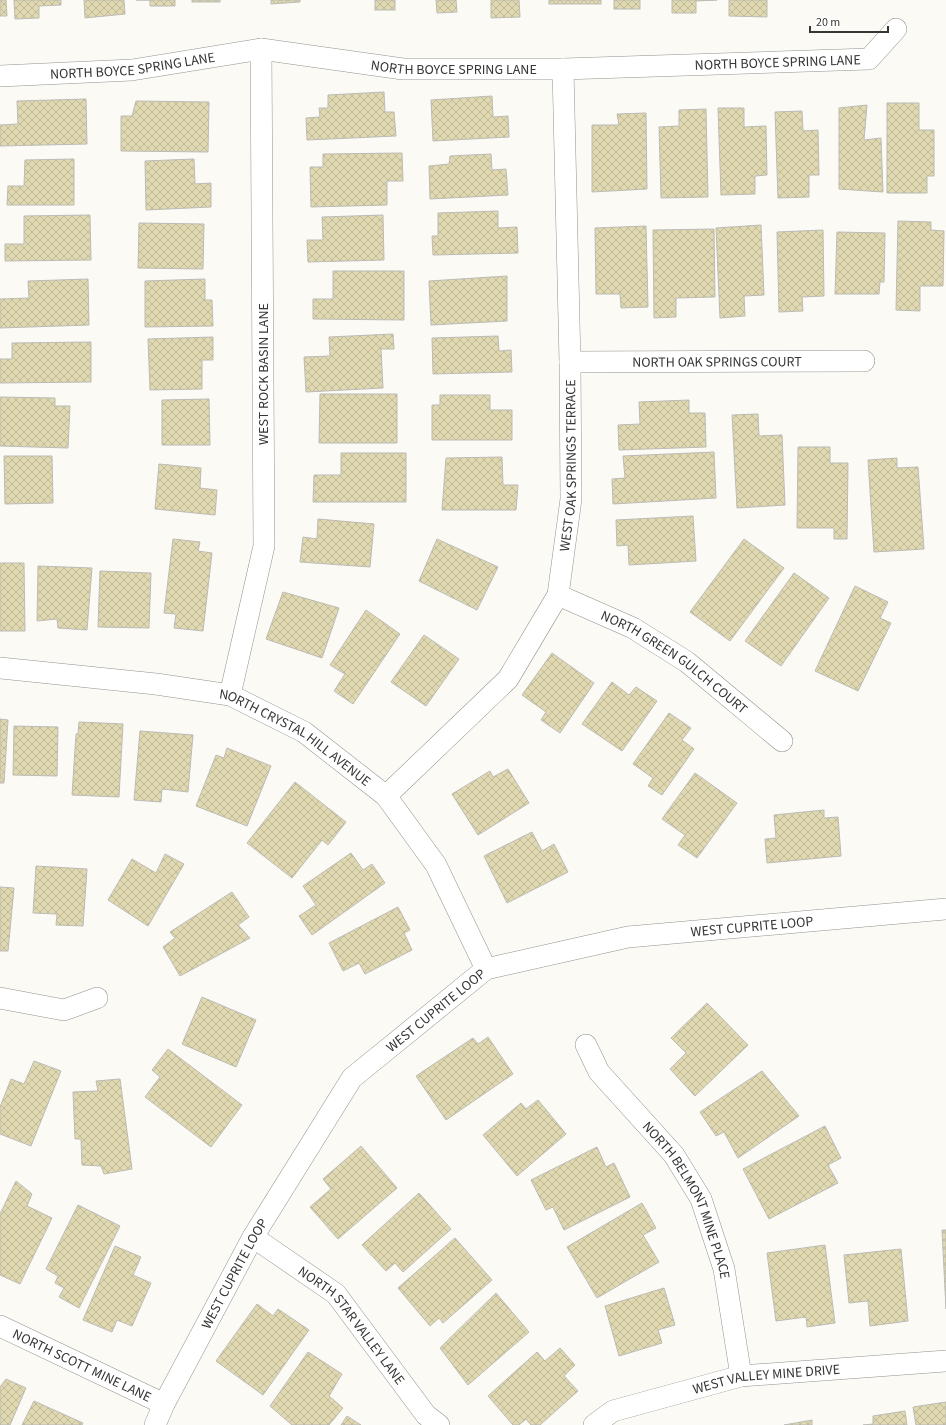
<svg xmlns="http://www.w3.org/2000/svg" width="946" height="1425" font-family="'Source Sans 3',sans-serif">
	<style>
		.building { fill: url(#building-cross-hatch); stroke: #bcbbb6 }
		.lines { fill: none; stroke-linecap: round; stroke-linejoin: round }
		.minor-casing { stroke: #93928d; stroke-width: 22 }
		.minor { stroke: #fff; stroke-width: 21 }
		.labels { text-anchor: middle; stroke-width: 4; stroke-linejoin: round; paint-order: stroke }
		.street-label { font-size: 14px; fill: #363634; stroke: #fff }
	</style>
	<defs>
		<pattern id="building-cross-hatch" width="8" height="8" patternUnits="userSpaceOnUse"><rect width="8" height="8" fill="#dfd8b0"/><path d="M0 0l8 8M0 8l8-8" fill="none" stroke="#c0ba98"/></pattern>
	</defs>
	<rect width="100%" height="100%" fill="#fbfaf5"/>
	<!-- building -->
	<g class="building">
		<path d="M0,0H6L7,16H0Z"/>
		<path d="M14,0H61V5L39,6V18L15,19Z"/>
		<path d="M84,0H124L125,14L85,18Z"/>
		<path d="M136,0H175V6H150V0Z"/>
		<rect x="192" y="0" width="28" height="2"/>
		<path d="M271,0H300V2L271,4Z"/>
		<rect x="375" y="0" width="20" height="10"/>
		<path d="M436,0H456L457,12L437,13Z"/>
		<path d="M491,0H519L520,17L491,18Z"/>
		<rect x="549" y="0" width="52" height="4"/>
		<rect x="614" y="0" width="26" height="9"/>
		<path d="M672,0H717L696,1V13H672Z"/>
		<path d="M729,0H767V17L729,16Z"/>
		<path d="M384,92L385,112H394L396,136L307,140L306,118L320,117L319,108H328V95Z"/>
		<path d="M492,96L493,117L508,116L509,137L433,141L431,100Z"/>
		<path d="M86,99L87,144L0,146V125L18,124L17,101Z"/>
		<path d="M136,101L209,102L208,152L121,151V116H132Z"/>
		<path d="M887,103H919V130H934V176H927V193H887Z"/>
		<path d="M867,105L864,140L881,138L883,192L839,189V108Z"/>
		<path d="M718,108H744V127L766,126L767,175L755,176V194L721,195Z"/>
		<path d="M706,109L708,197L661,198L659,127L679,126V110Z"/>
		<path d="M802,111L803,131L818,130L819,175H809V197L778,198L775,112Z"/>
		<path d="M646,113L647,189L592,192V125H619L617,114Z"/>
		<path d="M402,153L403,181H387V205L311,207L310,167H323V154Z"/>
		<path d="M491,154L492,170L506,169L508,195L430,199L429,166L449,164L450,156Z"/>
		<path d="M74,159V205H7L8,186H24L25,160Z"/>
		<path d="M194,159L195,184L211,183V207L146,210L145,161Z"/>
		<path d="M498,211V228L517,227L518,253L433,255L432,236H438V213Z"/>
		<path d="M90,215L91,260L5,261V244H24V216Z"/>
		<path d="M383,215L384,260L308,262L307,240H323L322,217Z"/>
		<path d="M898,221L931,222V230L944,231L943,286H920V311L896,310Z"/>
		<path d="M139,223L204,224L203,269L138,268Z"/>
		<path d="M761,225L764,295L744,296L745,316L720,318L716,228Z"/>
		<path d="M646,226L648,307L621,308L620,294H596L595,228Z"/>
		<path d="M714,229L715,297L676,298V317L654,318L653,230Z"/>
		<path d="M823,230L824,296L802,297L803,311L779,312L777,232Z"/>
		<path d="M837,232L885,233L884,282H880L879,294H835Z"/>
		<path d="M333,271H404V320L313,319V299H333Z"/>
		<path d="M507,276V321L431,325L429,281Z"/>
		<path d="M88,279L89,325L0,328V299L29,298L28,281Z"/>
		<path d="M205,279V300H212L213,326L145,327V281Z"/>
		<path d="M393,334L394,349H381L383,388L306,392L304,357L330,356L329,337Z"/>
		<path d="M498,336L499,351L511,350L512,372L433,374L432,338Z"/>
		<path d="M213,337V360H202V389L150,390L148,339Z"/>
		<path d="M91,342V382L0,383V359H12V343Z"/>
		<path d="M320,394H397V443H319Z"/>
		<path d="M440,395H490V410H512V440H432V405H440Z"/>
		<path d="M0,397L55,398V406H70L68,448L0,446Z"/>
		<path d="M209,399L210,445H162V400Z"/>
		<path d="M689,400V413H705L706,447L619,450L618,425L640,424L639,402Z"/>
		<path d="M758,414L759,436L782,435L785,505L737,508L732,415Z"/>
		<path d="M798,447H830V463H848L847,539H834V528H797Z"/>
		<path d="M714,452L716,498L613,504L612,479L625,478L623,456Z"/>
		<path d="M341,453H406V502H313L314,475H341Z"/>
		<path d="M4,456H52L53,503L5,504Z"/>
		<path d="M502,457L503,485H518L516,510H442L446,458Z"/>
		<path d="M897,458V468L918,467L924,549L874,552L868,460Z"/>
		<path d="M159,464L201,468L200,488L217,490L215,515L155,509Z"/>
		<path d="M693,516L696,561L629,565L628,545L617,546L616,520Z"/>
		<path d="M318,519L374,524L370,567L300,562L303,537L317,539Z"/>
		<path d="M173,539L200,542L198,551L212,553L203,631L174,628L176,614L164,613Z"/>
		<path d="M437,539L498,567L477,610L419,581Z"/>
		<path d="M744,539L784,568L730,641L690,612Z"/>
		<path d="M0,563H24L25,631H0Z"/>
		<path d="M38,566L92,568L87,630L58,628L57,619L37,621Z"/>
		<path d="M100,571L151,573L149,628L98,627Z"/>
		<path d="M794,573L829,598L781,666L745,641Z"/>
		<path d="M855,586L888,602L880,618L891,623L858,691L815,671Z"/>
		<path d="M283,592L339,608L322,658L266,639Z"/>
		<path d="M366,610L400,634L353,704L334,691L345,674L330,665Z"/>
		<path d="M424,635L459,659L426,706L391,682Z"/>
		<path d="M552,653L594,683L560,733L541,720L546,712L522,695Z"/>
		<path d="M612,682L629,695L636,687L657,701L622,751L582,724Z"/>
		<path d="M669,713L691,728L682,740L694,749L662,795L648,786L653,778L633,764Z"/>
		<path d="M0,719L8,720L4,783H0Z"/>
		<path d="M79,722L123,724L119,797L72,795L76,734H78Z"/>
		<path d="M14,726L58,727L57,776L13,775Z"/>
		<path d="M140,731L193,735L188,792L162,789L161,802L134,800Z"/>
		<path d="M227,748L271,766L247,826L196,806L216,755L224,758Z"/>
		<path d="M508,769L529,803L478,835L452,794L490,771L493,777Z"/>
		<path d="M695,773L737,803L697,858L678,845L685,835L662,819Z"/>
		<path d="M295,782L346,822L328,845L322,840L292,878L247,843Z"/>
		<path d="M824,810V818L838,817L841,856L767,863L765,839L776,838L774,815Z"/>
		<path d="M532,832L542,851L554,844L568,872L507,903L484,856Z"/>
		<path d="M351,853L363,870L372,864L385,883L312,935L299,916L316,905L303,886Z"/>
		<path d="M165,854L184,864L148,926L108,900L132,859L156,873Z"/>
		<path d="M36,866L87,869L83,926L56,925L57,914L33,913Z"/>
		<path d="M0,887L14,888L8,951H0Z"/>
		<path d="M232,892L249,917L238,925L250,938L180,976L163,947L175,938L170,932Z"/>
		<path d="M398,907L410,930L404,933L412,950L365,974L359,963L343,971L329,943Z"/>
		<path d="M202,997L256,1020L236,1067L182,1044Z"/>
		<path d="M707,1003L748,1045L695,1096L670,1069L686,1053L671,1038Z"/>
		<path d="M488,1037L513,1074L446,1120L416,1076L473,1038L478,1044Z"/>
		<path d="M168,1049L242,1105L211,1147L145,1097L160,1077L152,1070Z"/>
		<path d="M34,1061L61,1071L31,1146L0,1134V1107L11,1079L24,1084Z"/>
		<path d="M762,1071L799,1116L738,1158L724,1132L716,1136L700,1112Z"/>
		<path d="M120,1079L132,1169L104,1174L101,1166L82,1165L81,1139H75L73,1092L98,1091L96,1081Z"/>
		<path d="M538,1100L566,1134L517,1176L483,1135L521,1103L526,1109Z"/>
		<path d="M825,1126L841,1158L828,1165L838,1183L769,1219L743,1169Z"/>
		<path d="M361,1146L397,1188L338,1239L310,1207L331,1189L323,1179Z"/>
		<path d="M597,1147L606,1167L614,1163L630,1197L564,1230L553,1207L546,1210L531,1180Z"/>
		<path d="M16,1181L32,1194L27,1206L52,1218L20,1284L0,1275V1214Z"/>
		<path d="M419,1193L451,1229L403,1272L395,1263L386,1271L362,1245Z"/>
		<path d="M642,1203L656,1228L643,1235L659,1262L597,1298L567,1247Z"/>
		<path d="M78,1205L120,1226L79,1308L59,1297L64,1288L55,1283L58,1276L46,1269Z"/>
		<path d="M942,1230H946V1309Z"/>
		<path d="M455,1238L492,1280L443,1323L439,1318L430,1326L398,1288Z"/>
		<path d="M825,1245L835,1323L807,1327L806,1317L776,1321L767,1253Z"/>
		<path d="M115,1246L141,1257L133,1275L151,1283L132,1326L117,1320L112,1332L83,1320Z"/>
		<path d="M901,1249L908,1321L870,1326L868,1301L849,1303L844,1255Z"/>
		<path d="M664,1288L675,1325L658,1330L662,1343L619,1356L605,1306Z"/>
		<path d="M496,1293L529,1332L468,1385L440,1348Z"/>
		<path d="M257,1304L273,1316L278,1309L309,1330L263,1395L216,1361Z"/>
		<path d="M560,1348L575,1365L564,1376L578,1391L540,1425H531L526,1419L519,1425H513L488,1396L537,1352L545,1361Z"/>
		<path d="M308,1352L342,1374L329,1396L343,1408L329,1425H292L270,1406Z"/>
		<path d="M6,1379L26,1388L10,1425H0V1387Z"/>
		<path d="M34,1401L83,1423L82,1425H22Z"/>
		<path d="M946,1402V1425H916L913,1407Z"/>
		<path d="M905,1411L907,1425H863L873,1424V1416Z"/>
		<path d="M347,1416L361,1425H341Z"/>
		<path d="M812,1420V1425H784Z"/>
	</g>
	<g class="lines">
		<defs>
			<g id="minor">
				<path id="s1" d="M0,76L132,70L261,49L403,69H563L869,59L896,29"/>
				<path id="s2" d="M570,362L864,361"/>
				<path id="s3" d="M558,595L633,628L687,662L782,741"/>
				<path id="s4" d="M0,668L156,684L230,695L304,732L386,796L436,865L486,969"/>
				<path d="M230,695L264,546L261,49"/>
				<path id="s5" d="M386,796L508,679L558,595L571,499L570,362L563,69"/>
				<path d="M0,998L64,1010L97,998"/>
				<path id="s6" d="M586,1045L599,1072L674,1155L701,1199L724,1269L741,1376"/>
				<path id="s7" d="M253,1237L336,1294L426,1415L439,1425"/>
				<path id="s8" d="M0,1326L164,1404"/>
				<path id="s9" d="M155,1425L164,1404L253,1237L352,1078L486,969L628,937L946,909"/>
				<path id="s10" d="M594,1425L613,1411L741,1376L946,1361"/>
			</g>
		</defs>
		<!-- minor casing -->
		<use href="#minor" class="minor-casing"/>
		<!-- minor -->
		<use href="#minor" class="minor"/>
	</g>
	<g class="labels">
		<!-- street labels -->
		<g class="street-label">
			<text dy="5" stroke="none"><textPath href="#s1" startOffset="781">NORTH BOYCE SPRING LANE</textPath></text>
			<text dy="5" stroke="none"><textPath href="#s1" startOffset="133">NORTH BOYCE SPRING LANE</textPath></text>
			<text dy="5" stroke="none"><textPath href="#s1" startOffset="457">NORTH BOYCE SPRING LANE</textPath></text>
			<text dy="5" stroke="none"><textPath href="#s2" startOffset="147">NORTH OAK SPRINGS COURT</textPath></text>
			<text transform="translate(263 374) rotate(-90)" y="5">WEST ROCK BASIN LANE</text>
			<text dy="5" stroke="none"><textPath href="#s5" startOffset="397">WEST OAK SPRINGS TERRACE</textPath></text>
			<text dy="5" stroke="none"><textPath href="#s3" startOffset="135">NORTH GREEN GULCH COURT</textPath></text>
			<text dy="5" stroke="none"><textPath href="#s4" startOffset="309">NORTH CRYSTAL HILL AVENUE</textPath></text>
			<text dy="5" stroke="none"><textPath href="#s9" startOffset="842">WEST CUPRITE LOOP</textPath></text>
			<text dy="5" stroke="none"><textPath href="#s9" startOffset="507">WEST CUPRITE LOOP</textPath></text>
			<text dy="5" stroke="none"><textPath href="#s6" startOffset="188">NORTH BELMONT MINE PLACE</textPath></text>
			<text dy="5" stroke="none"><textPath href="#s9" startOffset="171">WEST CUPRITE LOOP</textPath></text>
			<text dy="5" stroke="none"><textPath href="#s7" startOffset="134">NORTH STAR VALLEY LANE</textPath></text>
			<text dy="5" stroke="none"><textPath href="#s8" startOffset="91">NORTH SCOTT MINE LANE</textPath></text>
			<text dy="5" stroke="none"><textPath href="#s10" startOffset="181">WEST VALLEY MINE DRIVE</textPath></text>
		</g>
	</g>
	<!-- scale -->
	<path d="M810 26v6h78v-6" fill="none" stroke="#363634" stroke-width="2"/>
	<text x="816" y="26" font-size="12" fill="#363634" stroke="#ffffff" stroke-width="3" paint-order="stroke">20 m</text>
</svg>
